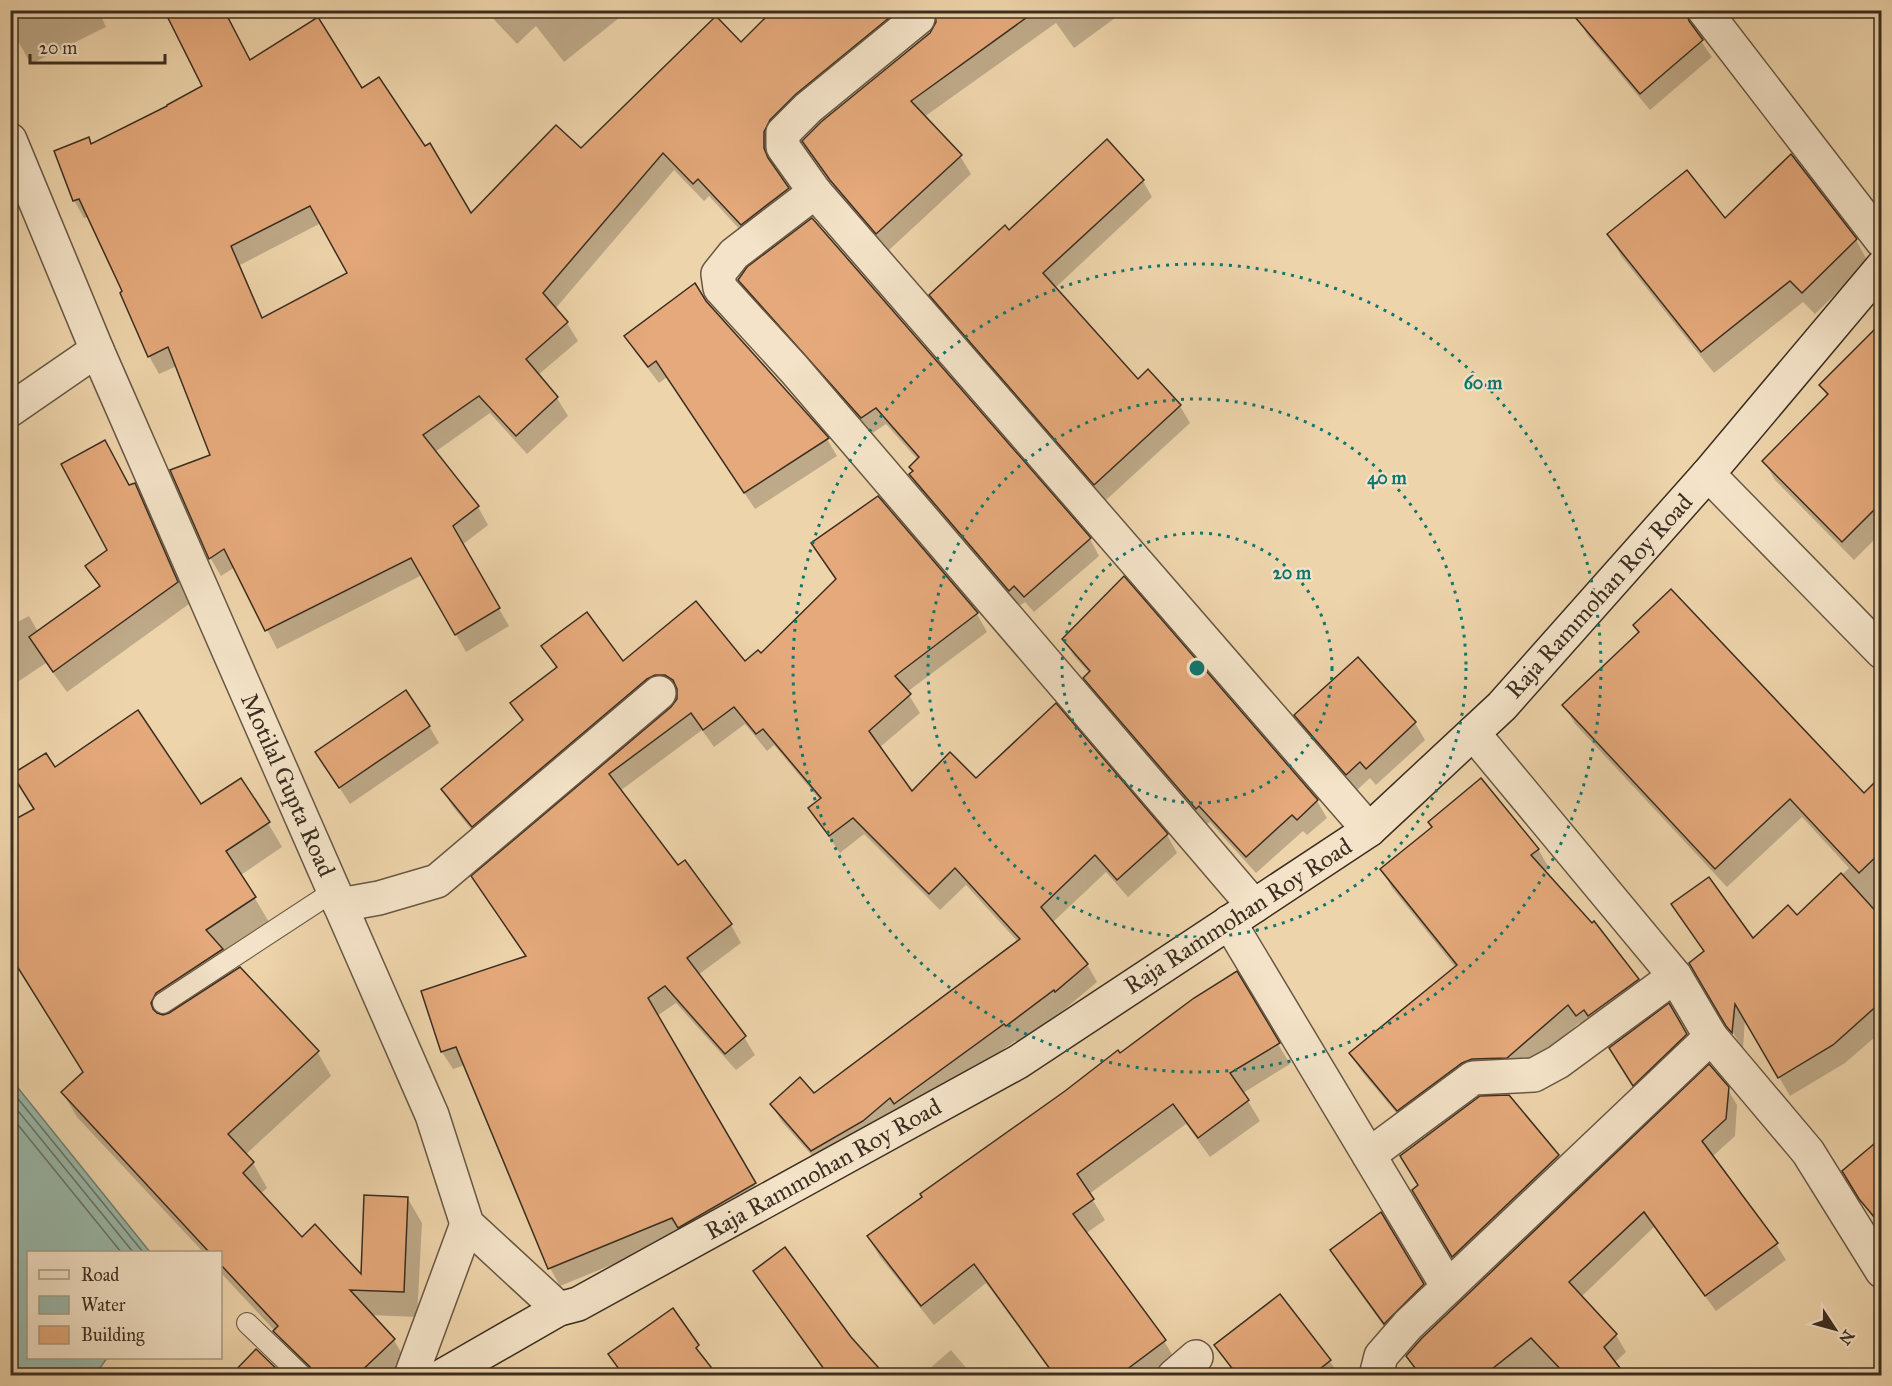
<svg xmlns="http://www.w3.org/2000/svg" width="1892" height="1386" font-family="'IM FELL Great Primer',serif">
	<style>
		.water { fill: #99b8aa; stroke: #738173; stroke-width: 1.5 }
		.shadow { fill: #0003; fill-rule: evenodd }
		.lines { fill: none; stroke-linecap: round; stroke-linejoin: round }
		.shore { stroke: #6a7366; stroke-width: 1.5 }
		.building { fill: #e5a97b; stroke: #3b2e21; stroke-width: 1.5; fill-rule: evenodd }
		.service-casing { stroke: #685844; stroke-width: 22 }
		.minor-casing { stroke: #685844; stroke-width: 36 }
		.tertiary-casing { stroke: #685844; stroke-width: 36 }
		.secondary-casing { stroke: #3b2e21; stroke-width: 36 }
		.service { stroke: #f4e3c8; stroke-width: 20 }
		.minor { stroke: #f4e3c8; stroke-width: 33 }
		.tertiary { stroke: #f4e3c8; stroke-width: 33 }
		.secondary { stroke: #f4e3c8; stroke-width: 33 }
		.ring { fill: none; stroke: #0f766e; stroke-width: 3; stroke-dasharray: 3 6 }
		.labels { text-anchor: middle; stroke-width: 4.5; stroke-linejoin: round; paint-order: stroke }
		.street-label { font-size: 24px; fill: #3b2e21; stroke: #f4e3c8 }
		.centre { fill: #0f766e; stroke: #f4e3c8; stroke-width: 3 }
		.ring-label { font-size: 18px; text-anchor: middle; font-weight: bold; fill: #0f766e; stroke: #f4e3c8; stroke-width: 4.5; stroke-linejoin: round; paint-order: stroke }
	</style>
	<rect width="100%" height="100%" fill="#eed4ab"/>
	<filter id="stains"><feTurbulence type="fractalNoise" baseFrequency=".00333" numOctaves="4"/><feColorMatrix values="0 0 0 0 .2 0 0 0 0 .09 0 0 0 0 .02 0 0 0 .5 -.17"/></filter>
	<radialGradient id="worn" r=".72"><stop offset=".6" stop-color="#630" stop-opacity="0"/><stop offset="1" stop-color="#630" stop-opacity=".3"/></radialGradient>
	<!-- water -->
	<path class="water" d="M10,1078L150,1252H28V1358H107L95,1375H11Z"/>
	<!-- shadow -->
	<g class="shadow">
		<path d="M10,10H98L106,27L31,64L10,27Z"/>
		<path d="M485,10H629L564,62L536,26L517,44Z"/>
		<path d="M775,10H910L774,151L775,171L798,207L752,243L709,196L704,201L674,170L555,309L567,323L578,341L538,375L557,398L568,416L527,454L490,413L435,452L478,507L488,525L462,545L509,626L466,652L422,575L277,649L235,567L221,576L211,559L172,470L212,455L177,366L159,374L149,356L124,292L89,217L84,218L74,200L92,145L169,107L250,62L361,91L471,216L581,150L741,44ZM321,223L350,273L263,319L240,265Z"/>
		<path d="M923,10H1126L1074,48L1056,23L924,117L960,156L971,174L888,251L842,199L804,141L931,33L937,19Z"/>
		<path d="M1588,10H1687L1695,24L1694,31L1712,57L1650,110L1588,36L1578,19Z"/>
		<path d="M1143,181L1152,197L1055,288L1138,381L1148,371L1180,406L1190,423L1105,501L941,312L931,295L1008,232Z"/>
		<path d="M812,220L1090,539L1099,556L1034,612L1025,602L1019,606L920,491L911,475L914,473L911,467L918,460L886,424L871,434L749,297L740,280Z"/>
		<path d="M1725,220L1856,240L1868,262L1815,314L1803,302L1714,373L1621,256L1609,235Z"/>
		<path d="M705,302L827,439L837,456L755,509L667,377L659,383L636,353L626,337Z"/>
		<path d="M1882,321V532L1854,560L1775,480L1764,461L1827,396L1821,385L1875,331L1874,329Z"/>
		<path d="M134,484L146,505L189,604L67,692L46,663L10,687V626L29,616L38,632L100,587L87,566L109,551L129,486Z"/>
		<path d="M878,498L977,614L987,632L907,692L920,713L879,748L912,793L976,780L1056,705L1167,835L1177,853L1128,897L1106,872L1052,923L1087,964L1097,982L1066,1008L1017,1043L1015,1041L905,1120L823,1168L782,1122L772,1105L813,1095L1018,942L966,885L940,910L864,834L840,853L809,808L820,800L774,745L767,751L745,724L714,747L702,730L620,791L678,867L684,862L731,925L741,943L698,975L744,1037L755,1055L736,1070L676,1003L657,1016L765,1202L560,1286L550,1268L465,1065L453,1069L442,1052L527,958L473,877L672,708L678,699L679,694L666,692L483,844L453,807L442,789L523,722L512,704L557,669L543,647L623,663H744L761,655L836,580L813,543Z"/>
		<path d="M1124,578L1317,801L1327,818L1307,835L1303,831L1256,873L1210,822L1206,825L1095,695L1085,678L1090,674L1074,656L1064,639Z"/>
		<path d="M1635,625L1864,795L1870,789L1882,801V1031L1845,1063L1790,1096L1745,1019L1743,1049L1702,982L1705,953L1673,904L1752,940L1797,917L1849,868L1802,817L1727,887L1575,724L1564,705L1639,634Z"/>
		<path d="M1357,659L1415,723L1425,740L1376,785L1370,778L1356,791L1306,732L1296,715Z"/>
		<path d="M429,726L439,743L350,804L317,753Z"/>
		<path d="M54,769L268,823L282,847L241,875L269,922L224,952L235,972L317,1051L331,1076L245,1155L253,1163L267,1188L260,1194L302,1239L362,1277L408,1199L422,1223L417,1317L370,1315L394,1340L408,1365L397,1376H309L289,1356L275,1331L220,1272V1252H203L77,1117L63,1093L84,1073L35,810Z"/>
		<path d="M1538,849L1549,868L1544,872L1592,925L1593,923L1638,980L1649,998L1588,1033L1579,1023L1518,1076L1483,1077L1409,1128L1362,1072L1351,1054L1456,968L1392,888L1382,869Z"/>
		<path d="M1669,1006L1696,1051L1643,1101L1620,1065Z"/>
		<path d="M1278,1044L1290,1064L1243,1093L1260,1121L1210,1157L1186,1124L1089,1194L1105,1220L1085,1234L1164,1341L1176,1361L1157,1376H1054L986,1283L934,1325L880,1257L868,1237L1120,1055Z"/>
		<path d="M1727,1088L1737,1105L1735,1136L1712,1157L1776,1244L1786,1260L1716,1311L1654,1227L1581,1297L1616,1335L1626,1352L1614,1363L1624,1376H1420L1408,1356Z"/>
		<path d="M1508,1097L1558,1156L1568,1173L1463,1273L1414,1191Z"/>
		<path d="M1882,1140V1229L1871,1215L1844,1171Z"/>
		<path d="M1381,1215L1433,1301L1394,1340L1341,1267L1332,1250Z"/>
		<path d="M755,1271L849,1338L884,1376H828L767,1290Z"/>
		<path d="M1279,1296L1341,1376H1236L1216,1345Z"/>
		<path d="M951,1350L973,1376H921Z"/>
	</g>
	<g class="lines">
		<!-- shore -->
		<g class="shore">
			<path d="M10,1089L143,1252"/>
			<path d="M10,1101L133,1252"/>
			<path d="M10,1115L121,1252"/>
		</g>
	</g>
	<!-- building -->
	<g class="building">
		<path d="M164,10H224L250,60L318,17L362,88L379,77L425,146L430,143L471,213L556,125L581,148L716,16L741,42L773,10H889L890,17L796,94L770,120L764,132V148L768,158L789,188L741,225L698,179L693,184L663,153L543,293L568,322L526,359L558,397L516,436L479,396L423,435L479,506L453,526L500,608L455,635L411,558L265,631L224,549L209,559L170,470L210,455L168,347L148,357L120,293L122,291L79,199L73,201L54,151L89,137L91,144L167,106V105L202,86ZM310,206L347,273L262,318L231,246Z"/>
		<path d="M935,10H1037L911,101L962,155L876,234L830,180L802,141L821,122L930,33L936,22Z"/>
		<path d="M1569,10H1686L1689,21L1703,40L1640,94Z"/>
		<path d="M1107,139L1144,180L1043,273L1138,379L1148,369L1181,405L1094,485L929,295L1005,225L1009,230Z"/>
		<path d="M1791,154L1857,239L1802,293L1790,281L1701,352L1607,234L1687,170L1725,218Z"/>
		<path d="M812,218L1091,538L1024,597L1014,586L1009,591L909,474L913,471L909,467L919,457L876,408L861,418L738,280L747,267Z"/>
		<path d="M695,283L706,301L829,438L744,493L656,361L648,367L624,336Z"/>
		<path d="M1881,323V503L1842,542L1762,461L1828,394L1819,385Z"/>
		<path d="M105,440L129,485L135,483L178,582L53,672L29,637L100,586L85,566L107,550L61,464Z"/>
		<path d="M878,496L978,613L895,676L911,694L869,731L912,791L950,752L976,778L1056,703L1168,834L1117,880L1095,855L1041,907L1088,964L1055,992L1054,990L1006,1026L1004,1024L894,1104L890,1098L863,1121L811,1151L770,1104L800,1077L814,1093L1020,939L955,868L929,894L853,818L829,836L808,808L821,798L763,729L756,734L734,707L703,730L691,713L609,774L678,865L685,860L732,924L687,958L746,1036L725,1054L665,986L648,998L756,1183L678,1228L672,1218L548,1269L456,1047L441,1052L421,991L526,956L471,876L671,707L677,699V689L673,680L665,675H655L647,679L472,827L441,789L523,720L510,703L557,667L541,646L587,612L623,661L696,601L745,661L758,650L761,653L836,579L811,543Z"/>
		<path d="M1124,576L1318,800L1297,820L1292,815L1246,857L1199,806L1196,809L1083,678L1090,671L1062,639Z"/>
		<path d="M1671,589L1864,793L1881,776V852L1859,873L1790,799L1715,869L1562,705L1639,632L1633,625Z"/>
		<path d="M1358,657L1416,722L1366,769L1360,762L1346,775L1294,715Z"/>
		<path d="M406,690L430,726L339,788L315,752Z"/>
		<path d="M138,710L201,804L241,778L270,822L226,851L256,897L206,930L223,949L156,993L151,1003L153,1009L157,1013L163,1015L169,1013L240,967L319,1051L228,1134L254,1162L243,1173L302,1237L315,1224L361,1274L364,1195L408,1197L404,1292L350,1290L395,1339L356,1376H314L310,1367L273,1331L278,1326L220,1264V1252H209L61,1092L83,1072L10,955V822L34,809L12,774L46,753L55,767Z"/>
		<path d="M1481,778L1539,849L1531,855L1592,923L1594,921L1639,979L1588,1016L1584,1010L1576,1016L1568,1005L1507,1058L1472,1059L1462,1063L1397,1111L1349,1053L1457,965L1380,869L1432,827L1428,822Z"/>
		<path d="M1841,873L1881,917V1002L1833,1045L1778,1078L1735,1004L1732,1033L1726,1026L1689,963L1704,951L1671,904L1709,877L1753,938L1788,905L1797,915Z"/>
		<path d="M1237,971L1280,1043L1230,1073L1249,1100L1198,1138L1173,1104L1077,1174L1094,1199L1073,1214L1166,1340L1118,1376H1055L974,1264L921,1306L867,1236L922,1197L920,1194L1065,1091L1118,1050L1120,1053L1194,998Z"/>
		<path d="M1669,1003L1687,1034L1633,1086L1609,1048Z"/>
		<path d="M1709,1064L1729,1087L1726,1119L1702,1141L1778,1243L1705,1296L1644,1212L1569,1282L1617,1334L1604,1347L1626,1376H1567L1531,1338L1483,1376H1421L1406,1356L1422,1338Z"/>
		<path d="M1509,1095L1559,1155L1452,1257L1412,1190L1418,1185L1400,1156L1480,1096Z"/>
		<path d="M1881,1138V1225L1859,1199L1842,1171Z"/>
		<path d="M1381,1212L1424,1284L1384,1324L1330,1250Z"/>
		<path d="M785,1247L851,1337L886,1376H829L753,1271Z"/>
		<path d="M1280,1294L1331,1360L1311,1376H1238L1214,1345Z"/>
		<path d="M673,1308L699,1345L696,1348L718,1376H624L608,1354Z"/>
		<path d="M256,1349L284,1376H230Z"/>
	</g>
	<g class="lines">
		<defs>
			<g id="service">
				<path d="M163,1003L334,891"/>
				<path d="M247,1323L302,1376"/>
			</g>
			<g id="minor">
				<path d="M907,10L918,18L808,108L783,133V147L815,192L1369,830"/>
				<path d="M1704,10L1882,241"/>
				<path d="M815,192L734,254L718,274L720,288L794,369L1254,906"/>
				<path d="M1708,474L1882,652"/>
				<path d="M340,905L379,898L437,881L659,693"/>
				<path d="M1229,922L1448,1287"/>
				<path d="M1369,1155L1473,1078L1534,1075L1558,1062L1675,976"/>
				<path d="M1174,1376L1196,1357"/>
				<path d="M1376,1376L1381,1356L1408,1325L1711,1037"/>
			</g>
			<g id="tertiary">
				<path d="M10,140L97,350L432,1115L467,1224L559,1309"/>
				<path d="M10,410L97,350"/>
				<path d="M1473,733L1675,976L1711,1037L1808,1152L1882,1271"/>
				<path d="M411,1376L467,1224"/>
			</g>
			<path id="secondary" d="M442,1376L559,1309L578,1304L1018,1062L1369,830L1502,706L1708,474L1882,267"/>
		</defs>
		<!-- service casing -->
		<use href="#service" class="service-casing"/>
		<!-- minor casing -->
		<use href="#minor" class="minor-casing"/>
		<!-- tertiary casing -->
		<use href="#tertiary" class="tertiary-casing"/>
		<!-- secondary casing -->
		<use href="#secondary" class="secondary-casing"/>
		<!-- service -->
		<use href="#service" class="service"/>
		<!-- minor -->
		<use href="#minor" class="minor"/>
		<!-- tertiary -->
		<use href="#tertiary" class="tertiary"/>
		<!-- secondary -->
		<use href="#secondary" class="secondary"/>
	</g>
	<!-- distance rings -->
	<g class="ring">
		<circle cx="1197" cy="668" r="135"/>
		<circle cx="1197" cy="668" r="269"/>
		<circle cx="1197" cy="668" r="404"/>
	</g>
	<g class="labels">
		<!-- street labels -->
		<g class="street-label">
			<text transform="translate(1599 596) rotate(-48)" y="8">Raja Rammohan Roy Road</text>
			<text transform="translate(288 785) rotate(66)" y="8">Motilal Gupta Road</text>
			<text transform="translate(1238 916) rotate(-33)" y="8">Raja Rammohan Roy Road</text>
			<text transform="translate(823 1169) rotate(-29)" y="8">Raja Rammohan Roy Road</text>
		</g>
	</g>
	<circle cx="1197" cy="668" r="9" class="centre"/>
	<g class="ring-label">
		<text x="1483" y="389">60 m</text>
		<text x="1387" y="484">40 m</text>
		<text x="1292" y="579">20 m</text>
	</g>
	<!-- margin -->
	<rect width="1892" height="1386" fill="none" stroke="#eed4ab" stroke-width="36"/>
	<rect x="12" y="12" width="1868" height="1362" fill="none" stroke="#3b2e21" stroke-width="3"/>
	<rect x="18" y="18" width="1856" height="1350" fill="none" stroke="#3b2e21" stroke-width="1.5"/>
	<!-- legend -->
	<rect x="27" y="1251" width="195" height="108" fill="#f4e3c8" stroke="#aa9b85" stroke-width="1.5"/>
	<rect x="39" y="1270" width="30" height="9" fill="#f4e3c8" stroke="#aa9b85" stroke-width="1.5"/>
	<text x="81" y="1281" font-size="18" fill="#3b2e21">Road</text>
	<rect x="39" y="1296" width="30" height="18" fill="#99b8aa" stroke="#aa9b85" stroke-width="1.5"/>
	<text x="81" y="1311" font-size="18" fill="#3b2e21">Water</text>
	<rect x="39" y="1326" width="30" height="18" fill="#e5a97b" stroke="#aa9b85" stroke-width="1.5"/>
	<text x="81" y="1341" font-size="18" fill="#3b2e21">Building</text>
	<!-- north arrow -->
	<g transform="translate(1835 1329) rotate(126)" stroke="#f4e3c8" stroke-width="4.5" paint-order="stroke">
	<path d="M0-4.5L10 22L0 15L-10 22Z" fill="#3b2e21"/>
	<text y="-9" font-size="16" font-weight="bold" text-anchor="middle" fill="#3b2e21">N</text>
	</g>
	<!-- scale -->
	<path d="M30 54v9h135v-9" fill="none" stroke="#3b2e21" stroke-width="3"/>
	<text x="39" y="54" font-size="18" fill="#3b2e21" stroke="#f4e3c8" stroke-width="4.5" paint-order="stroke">20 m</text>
	<rect width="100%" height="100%" filter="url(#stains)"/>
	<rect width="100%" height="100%" fill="url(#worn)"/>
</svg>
